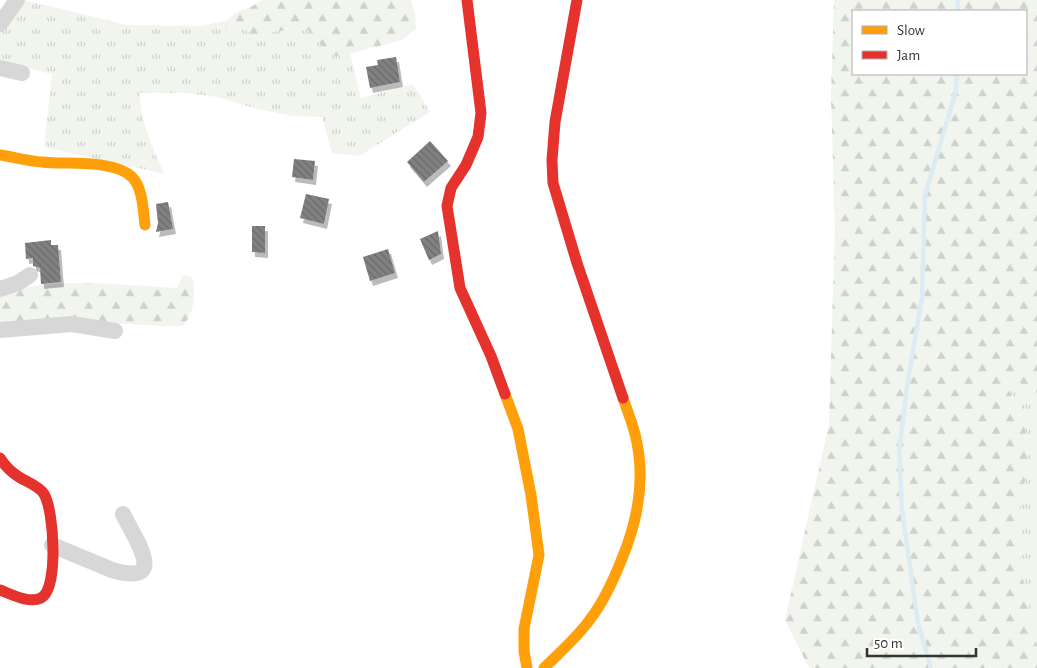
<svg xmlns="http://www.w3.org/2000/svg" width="1037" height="668" font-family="'Alegreya Sans',sans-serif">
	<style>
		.grass { fill: url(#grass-tufts) }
		.forest { fill: url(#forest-firs); fill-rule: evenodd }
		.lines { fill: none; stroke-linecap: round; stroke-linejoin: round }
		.stream { stroke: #ddebf3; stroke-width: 4.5 }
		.building { fill: url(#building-back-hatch); filter: url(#shadow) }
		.street { stroke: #d7d7d7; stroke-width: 16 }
		.slow { stroke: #ff9f0a; stroke-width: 11 }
		.jam { stroke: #e5322d; stroke-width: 11 }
	</style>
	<defs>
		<pattern id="grass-tufts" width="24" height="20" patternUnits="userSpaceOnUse" patternTransform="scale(1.25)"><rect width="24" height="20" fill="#f1f5ed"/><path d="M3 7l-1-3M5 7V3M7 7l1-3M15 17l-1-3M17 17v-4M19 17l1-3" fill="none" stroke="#cfd2cc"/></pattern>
		<pattern id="forest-firs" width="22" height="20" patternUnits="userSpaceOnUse" patternTransform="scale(1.25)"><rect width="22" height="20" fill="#f1f5ed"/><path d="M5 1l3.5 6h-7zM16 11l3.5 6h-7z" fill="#cfd2cc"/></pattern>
		<pattern id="building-back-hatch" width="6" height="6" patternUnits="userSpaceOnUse" patternTransform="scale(1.25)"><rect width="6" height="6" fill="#818181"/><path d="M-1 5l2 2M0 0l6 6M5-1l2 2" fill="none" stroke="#6a6a6a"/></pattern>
		<filter id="shadow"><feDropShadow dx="3" dy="5" stdDeviation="0" flood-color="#0004"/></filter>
	</defs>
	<rect width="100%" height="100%" fill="#fff"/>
	<!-- grass -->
	<g class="grass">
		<path d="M24,0L127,25L199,26L245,29L255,37L275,31L308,30L329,54L341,56L350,53L361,98L413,84L430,112L359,156L332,153L322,117L293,116L257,109L217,97L187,93H140C138,115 155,155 165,174L44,147L52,74L0,62V33L15,15Z"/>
		<path d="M1004,377L1018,382L1037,393V645L1022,576L1019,533L1021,505L1028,461L1025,429Z"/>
	</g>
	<!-- forest -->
	<g class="forest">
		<path d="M262,0H411L415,14L416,29L402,40L341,56L329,55L308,30L275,31L255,37L245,29L199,26L226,21L239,11L251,7Z"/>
		<path d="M834,0H1037V393L1018,382L1004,378L1025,429L1028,461L1021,505L1019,533L1022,576L1037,645V668H809L785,620L829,424L835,226L831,97ZM853,11H1026V74H853Z"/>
		<path d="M183,275L189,276L193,279C195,297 195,311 183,326H163L113,323L0,326V293C58,277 118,285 177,288Z"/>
	</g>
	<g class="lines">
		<!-- stream -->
		<g class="stream">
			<path d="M958,11V0"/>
			<path d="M931,668L918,623L902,510L899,451L908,380L922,297L925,195L956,91L957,74"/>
		</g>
	</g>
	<!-- building -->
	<g class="building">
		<path d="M396,57L400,82L370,88L366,67L378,65L377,60Z"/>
		<path d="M430,141L448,161L424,182L407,162Z"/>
		<path d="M294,159L315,161L313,180L292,177Z"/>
		<path d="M306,194L329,199L324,224L300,218Z"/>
		<path d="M168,202L173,229L156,232L158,223L156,204Z"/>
		<path d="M252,226H265V253L252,252Z"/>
		<path d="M438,231L441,254L429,260L420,239Z"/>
		<path d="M51,240V245H58L61,282L41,284L40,268L33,266V258L26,259L25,243Z"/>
		<path d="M388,249L395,273L370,281L363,257Z"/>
	</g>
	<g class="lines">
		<!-- street -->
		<g class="street">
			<path d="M0,24L17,0"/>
			<path d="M0,68L22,73"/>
			<path d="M0,289L18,283L30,275"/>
			<path d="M0,330L72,324L115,331"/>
			<path d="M52,545L112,570C170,587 135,539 123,514"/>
		</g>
		<!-- slow -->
		<g class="slow">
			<path d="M0,155C14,157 28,161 42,162C66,165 114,159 132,177C143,188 143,210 145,225"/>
			<path d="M505,394L518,429L531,495L539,555L524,629V651L527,668"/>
			<path d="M544,668C560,652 578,637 591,618C604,601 613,581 621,561C638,521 646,477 635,434C632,422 627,410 623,398"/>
		</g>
		<!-- jam -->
		<g class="jam">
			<path d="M467,0L481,113L478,137L466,165L451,188L447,206L460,288L491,356L505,394"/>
			<path d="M577,0L555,122L552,160L553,183L577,263L623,398"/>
			<path d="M0,458C5,466 11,472 19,477C27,482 39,486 44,494C54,510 59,589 41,598C29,604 11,594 0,590"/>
		</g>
	</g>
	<!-- legend -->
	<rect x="852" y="10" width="175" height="65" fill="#ffffff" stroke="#adadad"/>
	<rect x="862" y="26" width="25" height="8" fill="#ff9f0a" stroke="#adadad"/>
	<text x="897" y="35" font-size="15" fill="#333333">Slow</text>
	<rect x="862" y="51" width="25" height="8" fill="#e5322d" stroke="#adadad"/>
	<text x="897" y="60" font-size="15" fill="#333333">Jam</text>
	<!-- scale -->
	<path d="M867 648v8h109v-8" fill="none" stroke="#333333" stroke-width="2.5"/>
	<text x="874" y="648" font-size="15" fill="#333333" stroke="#ffffff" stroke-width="4" paint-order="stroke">50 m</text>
</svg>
